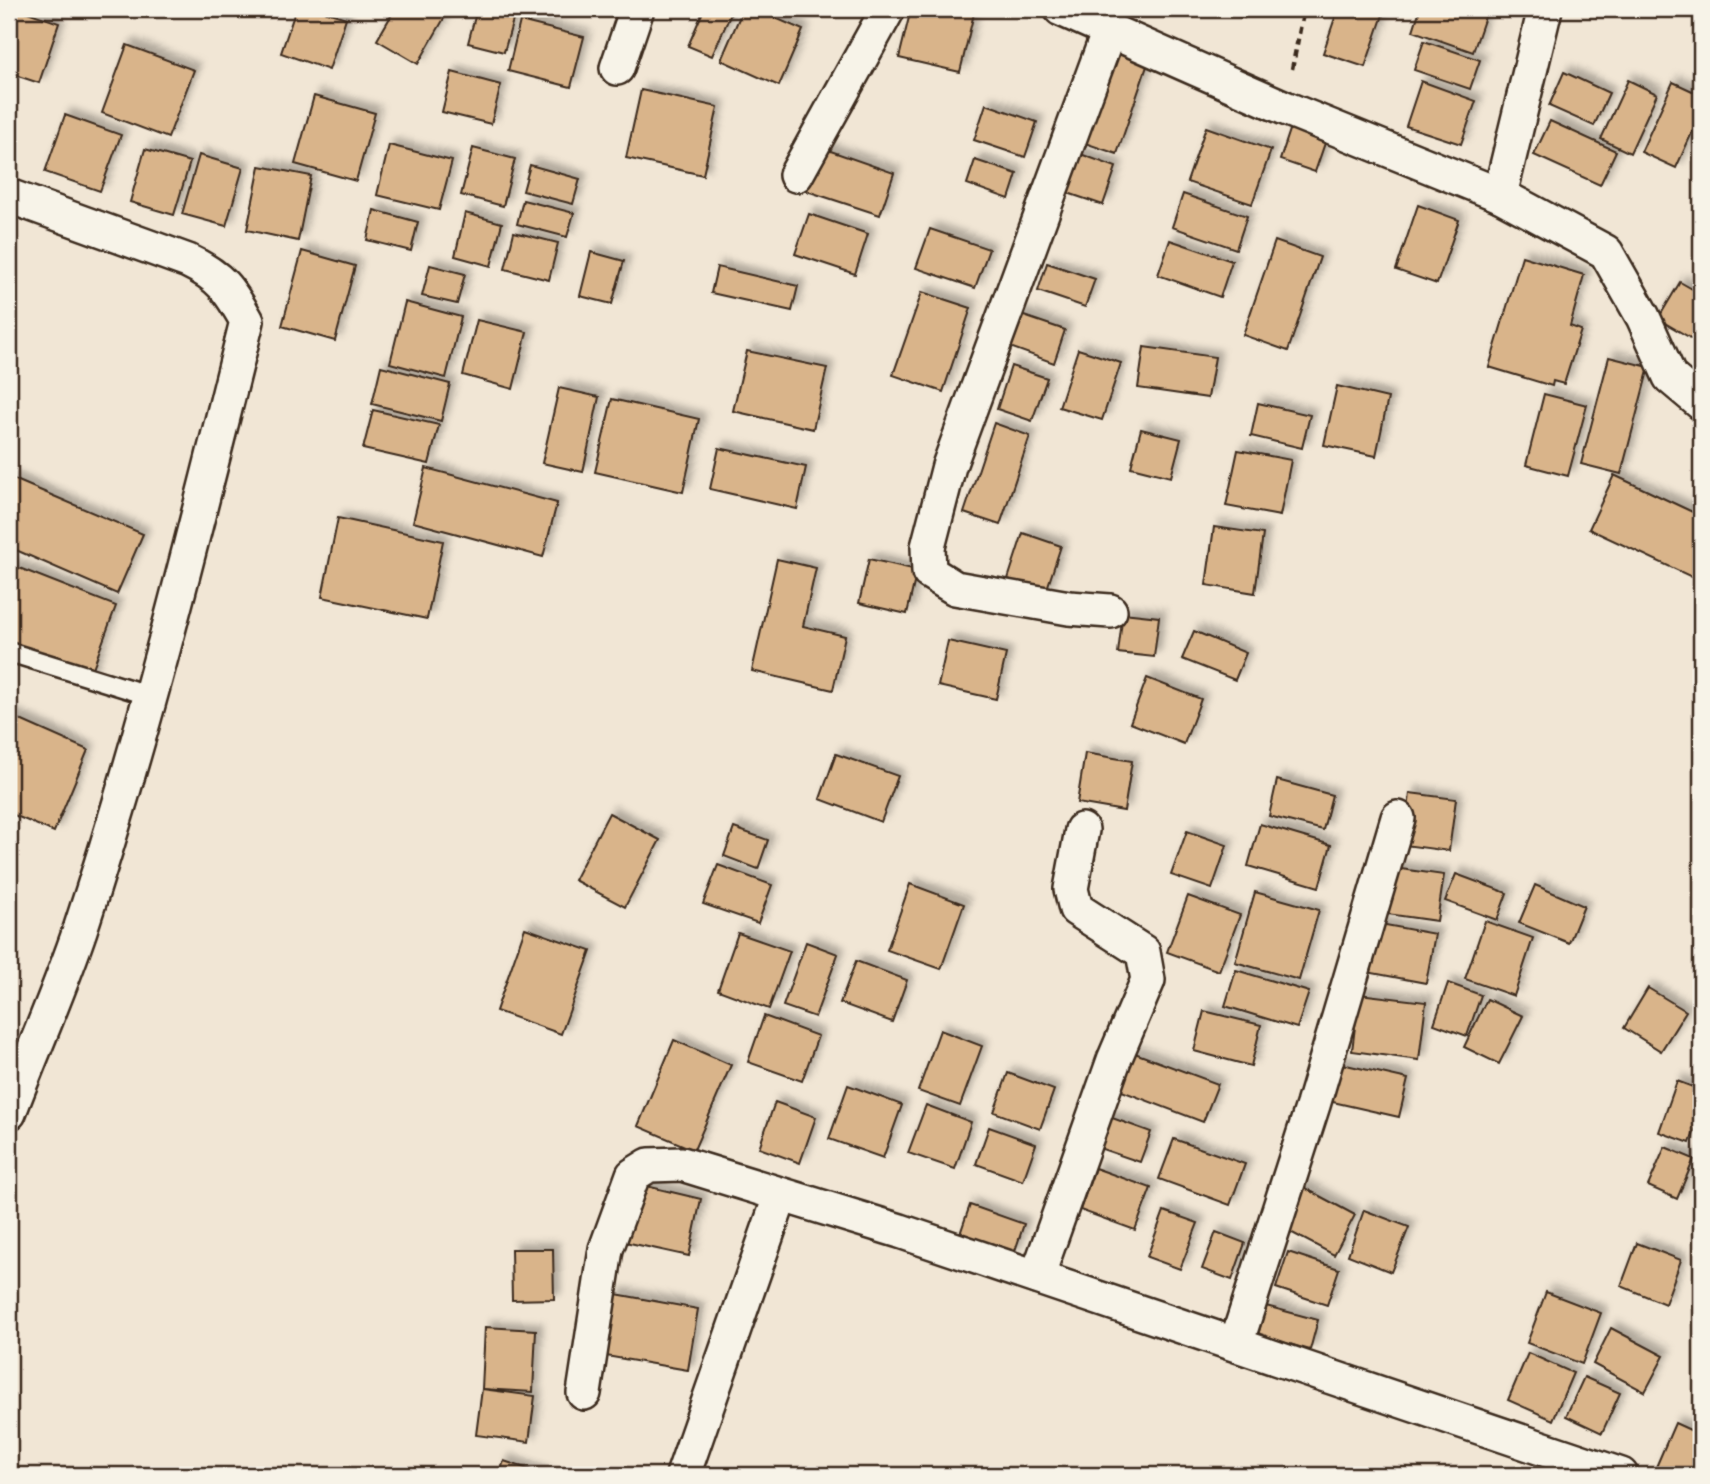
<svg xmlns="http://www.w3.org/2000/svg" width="1710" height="1484" font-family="'Indie Flower',sans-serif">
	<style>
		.building { fill: #d9b48a; stroke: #3b2a1e; stroke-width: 2; filter: url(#shadow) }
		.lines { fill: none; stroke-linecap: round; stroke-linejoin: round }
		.lane-casing { stroke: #3b2a1e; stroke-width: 23 }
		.street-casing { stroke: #3b2a1e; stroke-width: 38 }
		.path { stroke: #3b2a1e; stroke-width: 4.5; stroke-dasharray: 7 5; stroke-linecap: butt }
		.lane { stroke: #f7f3e8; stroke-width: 18 }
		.street { stroke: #f7f3e8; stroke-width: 33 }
	</style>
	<defs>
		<filter id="shadow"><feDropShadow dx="6" dy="-6" stdDeviation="3.5" flood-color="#0004"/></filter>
	</defs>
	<rect width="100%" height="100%" fill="#f1e6d5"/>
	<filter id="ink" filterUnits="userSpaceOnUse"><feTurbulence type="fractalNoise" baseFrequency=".0143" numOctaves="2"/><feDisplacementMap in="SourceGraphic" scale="14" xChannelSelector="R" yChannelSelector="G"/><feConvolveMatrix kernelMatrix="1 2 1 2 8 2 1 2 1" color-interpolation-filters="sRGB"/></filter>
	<g filter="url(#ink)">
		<!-- building -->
		<g class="building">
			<path d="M9,9H19L59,23L39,83L9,73Z"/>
			<path d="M296,9H317L346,18L329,70L281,53Z"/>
			<path d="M395,9H435L446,15L418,64L377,40Z"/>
			<path d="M477,9H516L504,52L468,43Z"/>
			<path d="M704,9H733L712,56L688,46Z"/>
			<path d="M743,9H755L803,30L779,86L721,60Z"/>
			<path d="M911,9H975L960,72L899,58Z"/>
			<path d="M1217,9H1248L1244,18Z"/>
			<path d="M1338,9H1365L1383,15L1365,67L1323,53Z"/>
			<path d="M1420,9H1469L1486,14L1473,52L1413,31Z"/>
			<path d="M520,21L584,37L571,87L508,71Z"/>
			<path d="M1424,41L1480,60L1470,89L1414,70Z"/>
			<path d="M127,45L194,70L168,138L102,113Z"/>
			<path d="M1107,49L1148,63L1117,154L1076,140Z"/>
			<path d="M452,72L501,85L491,124L442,112Z"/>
			<path d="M1564,72L1609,93L1594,126L1549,106Z"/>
			<path d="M1628,80L1657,94L1630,153L1601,139Z"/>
			<path d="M1421,81L1476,101L1461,144L1406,126Z"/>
			<path d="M1673,82L1701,95V113L1676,168L1641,152Z"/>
			<path d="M641,90L718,107L703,175L626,158Z"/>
			<path d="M314,96L375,113L356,181L295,164Z"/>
			<path d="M986,104L1037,122L1025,157L974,140Z"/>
			<path d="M65,115L121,135L100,191L45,172Z"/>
			<path d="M1550,121L1616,151L1600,185L1534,155Z"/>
			<path d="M1206,127L1271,150L1252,204L1187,182Z"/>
			<path d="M1291,127L1326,140L1315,172L1280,160Z"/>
			<path d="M389,145L452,161L439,210L377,195Z"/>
			<path d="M473,148L515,159L503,206L461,195Z"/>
			<path d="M822,148L894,173L880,215L807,191Z"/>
			<path d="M145,149L190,162L174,215L130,202Z"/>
			<path d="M1075,152L1116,167L1103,205L1062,191Z"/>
			<path d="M199,155L243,168L226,226L182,214Z"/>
			<path d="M975,160L1017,174L1009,199L967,184Z"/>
			<path d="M530,165L580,179L573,204L523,191Z"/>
			<path d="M260,166L311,176L298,241L247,230Z"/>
			<path d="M1183,194L1247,216L1236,249L1172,227Z"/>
			<path d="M523,200L574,213L567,237L517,224Z"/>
			<path d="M1418,205L1459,220L1437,284L1396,270Z"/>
			<path d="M374,210L418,222L411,251L367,240Z"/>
			<path d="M465,213L502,223L491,266L455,256Z"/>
			<path d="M809,214L868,234L855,274L795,254Z"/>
			<path d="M930,229L989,249L975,288L916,268Z"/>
			<path d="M514,232L558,243L549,280L505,269Z"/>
			<path d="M1170,240L1232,261L1220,297L1158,275Z"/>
			<path d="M1275,241L1320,257L1288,351L1243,335Z"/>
			<path d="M302,251L355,266L335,341L282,326Z"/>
			<path d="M591,252L624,261L612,304L580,296Z"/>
			<path d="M1522,256L1584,275L1570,326L1581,330L1564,384L1553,381L1552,386L1489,367Z"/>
			<path d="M1047,263L1095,279L1085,307L1038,291Z"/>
			<path d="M430,265L465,274L457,304L422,296Z"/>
			<path d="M717,267L798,286L792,311L711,293Z"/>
			<path d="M1680,282L1701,294V344L1658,319Z"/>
			<path d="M922,292L971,308L943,392L893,375Z"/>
			<path d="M405,302L461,317L446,378L390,363Z"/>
			<path d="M1018,314L1065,330L1054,363L1007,346Z"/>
			<path d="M477,320L527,332L513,389L463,375Z"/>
			<path d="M1144,347L1215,357L1208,398L1138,388Z"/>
			<path d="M1078,349L1121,363L1102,420L1059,407Z"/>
			<path d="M747,351L827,368L813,429L733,411Z"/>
			<path d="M1609,357L1649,367L1621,474L1581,464Z"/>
			<path d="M381,366L450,384L441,421L372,404Z"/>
			<path d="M1011,366L1047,378L1032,421L997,409Z"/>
			<path d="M1337,386L1388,398L1376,456L1324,445Z"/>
			<path d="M559,388L599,397L583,472L542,463Z"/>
			<path d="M1544,394L1587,405L1568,476L1526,465Z"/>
			<path d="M612,399L699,419L683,492L595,472Z"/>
			<path d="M1258,403L1310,415L1302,448L1251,436Z"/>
			<path d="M373,410L439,425L429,464L363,449Z"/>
			<path d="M994,423L1030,436L1000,525L964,513Z"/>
			<path d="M1141,429L1181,439L1171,477L1131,467Z"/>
			<path d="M719,448L806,467L797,509L710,489Z"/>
			<path d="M1238,450L1291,460L1280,516L1226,506Z"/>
			<path d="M426,468L557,503L543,557L413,522Z"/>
			<path d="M1614,475L1701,516V567L1696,579L1589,529Z"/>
			<path d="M9,477L143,534L117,594L9,547Z"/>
			<path d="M338,518L443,541L427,619L322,597Z"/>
			<path d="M1214,527L1263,534L1255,593L1206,585Z"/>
			<path d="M1023,533L1061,546L1046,592L1008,579Z"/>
			<path d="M777,559L816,568L803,626L845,636L833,690L752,671Z"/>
			<path d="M869,559L917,570L907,614L859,603Z"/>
			<path d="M9,564L116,606L90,676L9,645Z"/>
			<path d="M1123,613L1159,617L1154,657L1118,653Z"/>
			<path d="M1194,631L1246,653L1235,680L1182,659Z"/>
			<path d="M948,641L1006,654L996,699L938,686Z"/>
			<path d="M1147,678L1201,699L1184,744L1130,723Z"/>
			<path d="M9,715L88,750L54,832L9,813Z"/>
			<path d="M1085,753L1132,761L1124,811L1077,803Z"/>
			<path d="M836,754L898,776L881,822L820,799Z"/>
			<path d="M1277,780L1332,795L1323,830L1269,816Z"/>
			<path d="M1410,793L1456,799L1449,851L1404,845Z"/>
			<path d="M609,813L660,840L625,907L574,880Z"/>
			<path d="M1260,824L1331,845L1319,887L1248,866Z"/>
			<path d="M734,828L768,840L758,869L724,856Z"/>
			<path d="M1187,831L1227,845L1212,889L1171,875Z"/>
			<path d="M718,865L772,885L758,923L703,904Z"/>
			<path d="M1387,867L1444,875L1437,921L1380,913Z"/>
			<path d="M1456,874L1507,893L1497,920L1445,901Z"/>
			<path d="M910,884L964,904L941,969L887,950Z"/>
			<path d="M1535,885L1584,906L1569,943L1519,923Z"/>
			<path d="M1255,892L1319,910L1299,980L1235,962Z"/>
			<path d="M1188,896L1240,915L1219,971L1167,952Z"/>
			<path d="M1485,921L1533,938L1514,996L1465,979Z"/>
			<path d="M1375,923L1435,934L1426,983L1367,972Z"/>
			<path d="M525,928L591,951L561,1034L496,1011Z"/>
			<path d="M738,933L790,951L769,1009L718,990Z"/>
			<path d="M806,942L838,954L815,1017L783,1006Z"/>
			<path d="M856,961L907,980L892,1022L840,1003Z"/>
			<path d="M1236,970L1309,992L1297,1028L1225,1006Z"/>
			<path d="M1448,983L1481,995L1467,1036L1434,1024Z"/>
			<path d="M1648,988L1686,1011L1661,1051L1624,1028Z"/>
			<path d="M1359,994L1426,1002L1419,1060L1352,1051Z"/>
			<path d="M1487,999L1523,1016L1499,1064L1464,1047Z"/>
			<path d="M1204,1011L1261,1025L1251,1066L1194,1051Z"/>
			<path d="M764,1016L818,1036L802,1081L748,1062Z"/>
			<path d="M940,1030L982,1046L960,1106L918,1091Z"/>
			<path d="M674,1040L731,1065L694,1150L638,1126Z"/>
			<path d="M1132,1052L1218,1084L1203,1122L1119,1090Z"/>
			<path d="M1333,1062L1408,1079L1399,1117L1324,1100Z"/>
			<path d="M1008,1073L1054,1090L1040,1129L994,1112Z"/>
			<path d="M1677,1081L1701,1090V1114L1690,1143L1659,1132Z"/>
			<path d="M848,1085L902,1105L883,1158L829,1139Z"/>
			<path d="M775,1102L816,1117L800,1163L759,1148Z"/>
			<path d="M926,1105L971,1122L955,1169L908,1153Z"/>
			<path d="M1104,1115L1151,1132L1140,1162L1093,1146Z"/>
			<path d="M989,1127L1036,1144L1023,1181L976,1164Z"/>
			<path d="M1174,1139L1245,1164L1230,1205L1159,1179Z"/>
			<path d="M1665,1147L1694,1159L1677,1199L1648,1186Z"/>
			<path d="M1095,1168L1151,1188L1135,1230L1080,1210Z"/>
			<path d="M638,1184L701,1199L689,1256L625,1242Z"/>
			<path d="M1301,1186L1355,1215L1334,1255L1279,1226Z"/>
			<path d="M970,1205L1024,1224L1014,1254L960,1234Z"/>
			<path d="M1364,1210L1409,1227L1391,1272L1348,1255Z"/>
			<path d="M1164,1211L1198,1223L1180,1269L1147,1257Z"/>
			<path d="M1216,1232L1245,1243L1232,1280L1202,1269Z"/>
			<path d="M1637,1243L1681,1260L1665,1304L1621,1286Z"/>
			<path d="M511,1249H553L554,1299L512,1300Z"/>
			<path d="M1288,1252L1339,1269L1327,1305L1276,1288Z"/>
			<path d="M1546,1292L1601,1313L1582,1364L1527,1343Z"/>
			<path d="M616,1294L698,1309L688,1370L606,1356Z"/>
			<path d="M1266,1306L1318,1320L1310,1350L1258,1335Z"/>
			<path d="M485,1327L536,1330L533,1392L482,1389Z"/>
			<path d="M1611,1328L1664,1356L1645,1392L1593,1364Z"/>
			<path d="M1528,1353L1573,1373L1553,1420L1508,1400Z"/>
			<path d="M1584,1377L1620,1393L1602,1433L1566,1416Z"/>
			<path d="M482,1389L535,1396L529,1442L476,1435Z"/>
			<path d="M1675,1423L1701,1435V1475H1676L1656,1467Z"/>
			<path d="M504,1461L546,1475H499Z"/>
		</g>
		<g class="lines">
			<defs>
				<path id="lane" d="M9,652L151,696"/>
				<g id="street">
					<path d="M1061,9L1285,108L1500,195L1606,252L1643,317L1670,377L1701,403"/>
					<path d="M1109,31L949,466L928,547L929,572L955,588L1069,608L1110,611"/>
					<path d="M617,68L637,9"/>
					<path d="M796,175L888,9"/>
					<path d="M1500,195L1545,9"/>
					<path d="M9,196L188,261C221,277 229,289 247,321C196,525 146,730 80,930C59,992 32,1052 9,1113"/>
					<path d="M1037,1277L1114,1060L1148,980L1143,952L1076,909L1071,889L1082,830"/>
					<path d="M1236,1344L1313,1105L1398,818"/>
					<path d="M584,1393L606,1249L633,1175L649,1165L682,1164L900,1231L1621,1475"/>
					<path d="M683,1475L780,1197"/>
				</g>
			</defs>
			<!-- lane casing -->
			<use href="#lane" class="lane-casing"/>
			<!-- street casing -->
			<use href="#street" class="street-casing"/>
			<!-- path -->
			<path class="path" d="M1292,69L1304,9"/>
			<!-- lane -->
			<use href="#lane" class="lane"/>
			<!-- street -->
			<use href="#street" class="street"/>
		</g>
	</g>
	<!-- margin -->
	<rect width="1710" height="1484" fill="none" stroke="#f7f3e8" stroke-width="35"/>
	<rect x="18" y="18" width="1675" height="1449" fill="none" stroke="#3b2a1e" stroke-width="2.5" filter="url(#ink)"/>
</svg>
